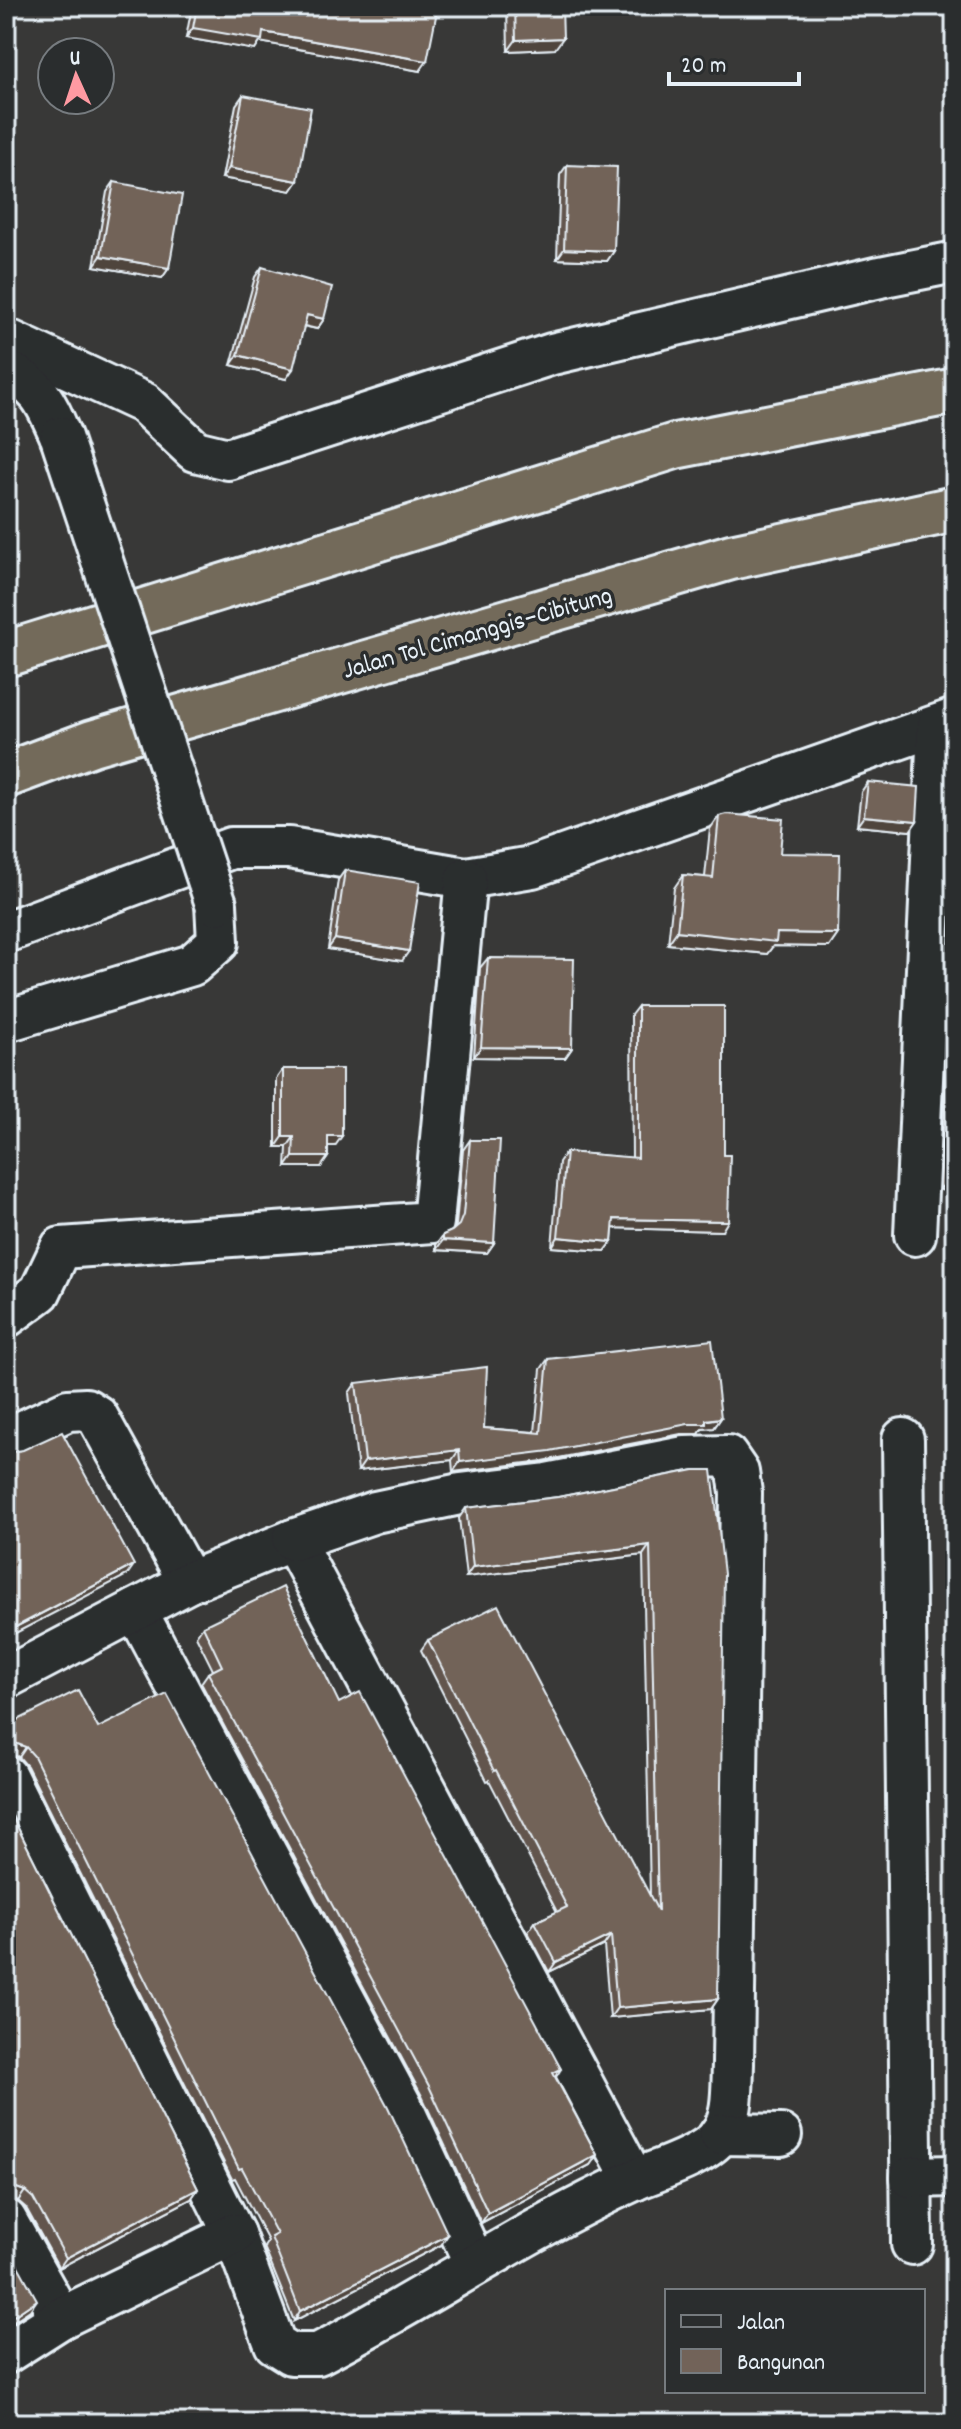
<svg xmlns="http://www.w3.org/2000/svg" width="961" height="2429" font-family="Dekko,sans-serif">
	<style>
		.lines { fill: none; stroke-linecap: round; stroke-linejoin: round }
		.minor-casing { stroke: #e8f1f8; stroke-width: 46 }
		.motorway-casing { stroke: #e8f1f8; stroke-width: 50 }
		.minor { stroke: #2a2d2e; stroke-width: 40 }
		.motorway { stroke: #736b5a; stroke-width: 44 }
		.minor-bridge-casing { stroke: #e8f1f8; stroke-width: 46; stroke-linecap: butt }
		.minor-bridge { stroke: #2a2d2e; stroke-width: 40 }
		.wall { fill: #62554d; stroke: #e8f1f8; stroke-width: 2 }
		.shaded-wall { fill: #50453e; stroke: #e8f1f8; stroke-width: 2 }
		.building { fill: #726359; stroke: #e8f1f8; stroke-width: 2 }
		.labels { text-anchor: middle; stroke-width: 7; stroke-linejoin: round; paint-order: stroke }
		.street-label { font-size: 26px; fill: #e8f1f8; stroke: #2a2d2e }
	</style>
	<rect width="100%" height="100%" fill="#383837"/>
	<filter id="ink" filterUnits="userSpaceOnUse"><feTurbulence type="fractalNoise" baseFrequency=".0125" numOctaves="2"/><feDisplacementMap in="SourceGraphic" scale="16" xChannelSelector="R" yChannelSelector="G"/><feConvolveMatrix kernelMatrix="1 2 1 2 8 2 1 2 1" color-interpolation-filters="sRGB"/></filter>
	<g filter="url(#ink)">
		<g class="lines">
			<defs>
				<g id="minor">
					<path d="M6,339L144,403L195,451L228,459L552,354L880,277L955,262"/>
					<path d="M6,371C40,385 47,405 61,437"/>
					<path d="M6,932L231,848H289L466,878L532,867L955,719"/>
					<path d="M6,1021L192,965L218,942L216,904"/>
					<path d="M915,1235L938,726"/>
					<path d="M6,1317L40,1292L61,1248L433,1222L466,878"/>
					<path d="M6,1439L68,1410L86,1409L97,1416L189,1582"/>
					<path d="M903,1439L912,2244"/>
					<path d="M136,1610L402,2107L475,2264"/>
					<path d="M6,1678L189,1582L293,1540L634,2180"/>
					<path d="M6,1776L234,2234L275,2344L291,2354H318C425,2299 524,2230 634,2180C657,2170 705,2156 720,2135C734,2116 732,2087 733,2064L741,1493L738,1472L727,1456L685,1457L547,1484L460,1494L375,1512L293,1540"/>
					<path d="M720,2134L781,2135"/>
					<path d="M911,2177L955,2176"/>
					<path d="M6,2220L61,2318"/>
					<path d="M6,2353L61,2318L234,2234"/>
				</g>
				<g id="motorway">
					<path d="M6,654L675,446L955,391"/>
					<path d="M6,775L92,743L731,557L955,509"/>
				</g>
			</defs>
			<!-- minor casing -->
			<use href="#minor" class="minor-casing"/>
			<!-- motorway casing -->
			<use href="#motorway" class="motorway-casing"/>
			<!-- minor -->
			<use href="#minor" class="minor"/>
			<!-- motorway -->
			<use href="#motorway" class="motorway"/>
			<defs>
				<path id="minor-bridge" d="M61,437L216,904"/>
			</defs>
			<!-- minor-bridge casing -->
			<use href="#minor-bridge" class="minor-bridge-casing"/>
			<!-- minor-bridge -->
			<use href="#minor-bridge" class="minor-bridge"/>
		</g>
		<!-- wall -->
		<g class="wall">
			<path d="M192,6H438L420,71L260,42L255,50L186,38Z"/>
			<path d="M507,6H562L555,49L508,51Z"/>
			<path d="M243,95L298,181L291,191L222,178L236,105Z"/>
			<path d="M567,165L614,251L607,261L557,259L560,175Z"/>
			<path d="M114,182L169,268L162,278L94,266L107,192Z"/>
			<path d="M262,267L324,319L317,329L304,326L286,379L231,365L255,277Z"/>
			<path d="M868,782L910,831L857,826L861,792Z"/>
			<path d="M719,816L780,853L838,934L829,947L773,946L767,954L668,944L674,888L683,875L705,877L710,829Z"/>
			<path d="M345,870L402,961L328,949L338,880Z"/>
			<path d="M955,871V964L950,963Z"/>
			<path d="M488,958L572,1048L565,1058L474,1057L480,968Z"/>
			<path d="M638,1006L722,1231L613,1228L612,1242L605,1251L552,1247L559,1162L566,1152L632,1158L631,1015Z"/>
			<path d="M954,1034H955V1192L940,1190L947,1044Z"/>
			<path d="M283,1069L335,1146H328V1157L321,1167H286L287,1147H276V1079Z"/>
			<path d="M470,1140L494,1243L487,1253L436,1250V1245L443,1235L452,1231L456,1225L463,1150Z"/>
			<path d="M548,1359L721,1418L714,1428L702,1429L699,1434H681L543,1461L453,1472L452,1460L358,1471L349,1393L356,1383L484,1428L535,1432L541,1369Z"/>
			<path d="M694,1470L718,1999L711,2009L610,2018L604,1945L549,1972L528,1932L535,1922L557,1912L489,1780L487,1781L421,1650L428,1640L650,1896L643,1555L466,1577L459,1518L466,1508L558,1497Z"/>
			<path d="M203,1626L339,1703L561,2069L556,2077L597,2155L590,2165L481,2223L422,2096L201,1683L208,1673L213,1670L196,1636Z"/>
			<path d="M8,1725L98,1728L441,2245L294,2321L264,2247L268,2241L235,2178L232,2179L27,1766L19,1757L6,1754V1729Z"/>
			<path d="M6,1804L198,2189L191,2199L59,2268L26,2208L18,2201L6,2197Z"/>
		</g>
		<!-- shaded-wall -->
		<g class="shaded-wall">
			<path d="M193,28L263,32L427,61L420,71L260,42L255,50L186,38Z"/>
			<path d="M563,38L555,49L508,51L516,40Z"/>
			<path d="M229,168L298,181L291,191L222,178Z"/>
			<path d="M564,249L614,251L607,261L557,259Z"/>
			<path d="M101,256L169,268L162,278L94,266Z"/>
			<path d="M307,315L324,319L317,329L300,325Z"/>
			<path d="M238,355L293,369L286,379L231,365Z"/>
			<path d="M864,816L917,821L910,831L857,826Z"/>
			<path d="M677,931L777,933L838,934L829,947L773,946L767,954L668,944Z"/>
			<path d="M335,939L409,951L402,961L328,949Z"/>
			<path d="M481,1047L572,1048L565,1058L474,1057Z"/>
			<path d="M328,1136H342L335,1146H321Z"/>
			<path d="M283,1137H294L287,1147H276Z"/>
			<path d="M293,1157H328L321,1167H286Z"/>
			<path d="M947,1180L955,1181V1192L940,1190Z"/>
			<path d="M614,1219L728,1221L722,1231L607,1228Z"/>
			<path d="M558,1237L612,1242L605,1251L552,1247Z"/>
			<path d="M443,1240L494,1243L487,1253L436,1250Z"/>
			<path d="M721,1418L714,1428L702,1429L699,1434H681L543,1461L453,1472L460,1462Z"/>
			<path d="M459,1450L452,1460L358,1471L365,1461Z"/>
			<path d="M650,1545L643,1555L466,1577L473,1567Z"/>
			<path d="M134,1565L127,1575L6,1638V1632Z"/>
			<path d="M15,1743L26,1747L19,1757L6,1754V1745Z"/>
			<path d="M611,1935L604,1945L549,1972L556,1962Z"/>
			<path d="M718,1999L711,2009L610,2018L617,2008Z"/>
			<path d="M597,2155L590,2165L481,2223L488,2213Z"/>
			<path d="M14,2187L25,2191L18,2201L6,2197V2189Z"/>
			<path d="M198,2189L191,2199L59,2268L66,2258Z"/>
			<path d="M448,2235L441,2245L294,2321L300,2311Z"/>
			<path d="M37,2300L30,2310L6,2326V2321Z"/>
		</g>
		<!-- building -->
		<g class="building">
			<path d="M197,6H438L427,61L263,32L262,40L193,28Z"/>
			<path d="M515,6H562L563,38L516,40Z"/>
			<path d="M243,95L311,108L298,181L229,168Z"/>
			<path d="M567,165L617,167L614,251L564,249Z"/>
			<path d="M114,182L182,195L169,268L101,256Z"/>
			<path d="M262,267L332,287L324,319L307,315L293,369L238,355Z"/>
			<path d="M868,782L919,787L917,821L864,816Z"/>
			<path d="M726,814L783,819L780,853L840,854L838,934L777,933L776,942L677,931L683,875L713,878L719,816Z"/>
			<path d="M345,870L420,882L409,951L335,939Z"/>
			<path d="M488,958L574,959L572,1048L481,1047Z"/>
			<path d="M638,1006H724V1155H730L728,1221L614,1219L612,1242L558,1237L566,1152L638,1158Z"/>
			<path d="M954,1034H955V1181L947,1180Z"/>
			<path d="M283,1069H342V1136H328V1157H293L294,1137H283Z"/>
			<path d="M470,1140H500L494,1243L443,1240V1235L452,1231L459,1225L463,1215Z"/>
			<path d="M712,1340L721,1418L706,1420V1424H688L550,1451L460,1462L459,1450L365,1461L356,1383L487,1367L484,1428L541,1433L548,1359Z"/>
			<path d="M62,1432L134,1565L6,1632V1450L12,1452L23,1450Z"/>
			<path d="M694,1470H712L724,1574L718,1999L617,2008L611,1935L556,1962L535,1922L567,1907L496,1770L494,1771L428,1640L498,1605L658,1911L650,1545L473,1567L466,1508L558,1497Z"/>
			<path d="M283,1587L339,1703L360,1692L561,2069L553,2073L597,2155L488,2213L429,2086L208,1673L222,1666L203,1626Z"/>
			<path d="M78,1690L98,1728L167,1694L388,2107L448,2235L300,2311L271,2237L277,2234L242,2168L239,2169L34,1756L26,1747L15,1743L6,1745V1732L11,1730L8,1725Z"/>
			<path d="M6,1804L198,2189L66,2258L33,2198L25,2191L14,2187L6,2189Z"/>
			<path d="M6,2244L37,2300L6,2321Z"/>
		</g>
	</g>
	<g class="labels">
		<!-- street labels -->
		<g class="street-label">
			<text transform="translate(477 631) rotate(-16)" y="9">Jalan Tol Cimanggis–Cibitung</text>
		</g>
	</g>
	<!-- margin -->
	<rect width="961" height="2429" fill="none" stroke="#2a2d2e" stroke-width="32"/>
	<rect x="16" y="16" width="929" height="2397" fill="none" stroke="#e8f1f8" stroke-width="3" filter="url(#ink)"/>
	<!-- legend -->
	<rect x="665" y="2289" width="260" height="104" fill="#2a2d2e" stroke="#767b7f" stroke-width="2"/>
	<rect x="681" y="2315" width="40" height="12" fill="#2a2d2e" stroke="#767b7f" stroke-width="2"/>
	<text x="737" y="2329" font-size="24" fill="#e8f1f8">Jalan</text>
	<rect x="681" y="2349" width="40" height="24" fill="#726359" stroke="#767b7f" stroke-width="2"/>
	<text x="737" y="2369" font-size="24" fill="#e8f1f8">Bangunan</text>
	<!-- north arrow -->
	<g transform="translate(76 76) rotate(357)"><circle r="38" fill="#2a2d2e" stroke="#767b7f" stroke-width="2"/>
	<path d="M0-6L14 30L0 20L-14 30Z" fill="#ff9aa2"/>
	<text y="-12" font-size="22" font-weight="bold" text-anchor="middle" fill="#e8f1f8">U</text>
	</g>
	<!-- scale -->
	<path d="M669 72v12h130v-12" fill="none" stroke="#e8f1f8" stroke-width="4"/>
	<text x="681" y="72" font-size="24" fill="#e8f1f8" stroke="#2a2d2e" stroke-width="6" paint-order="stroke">20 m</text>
</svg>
